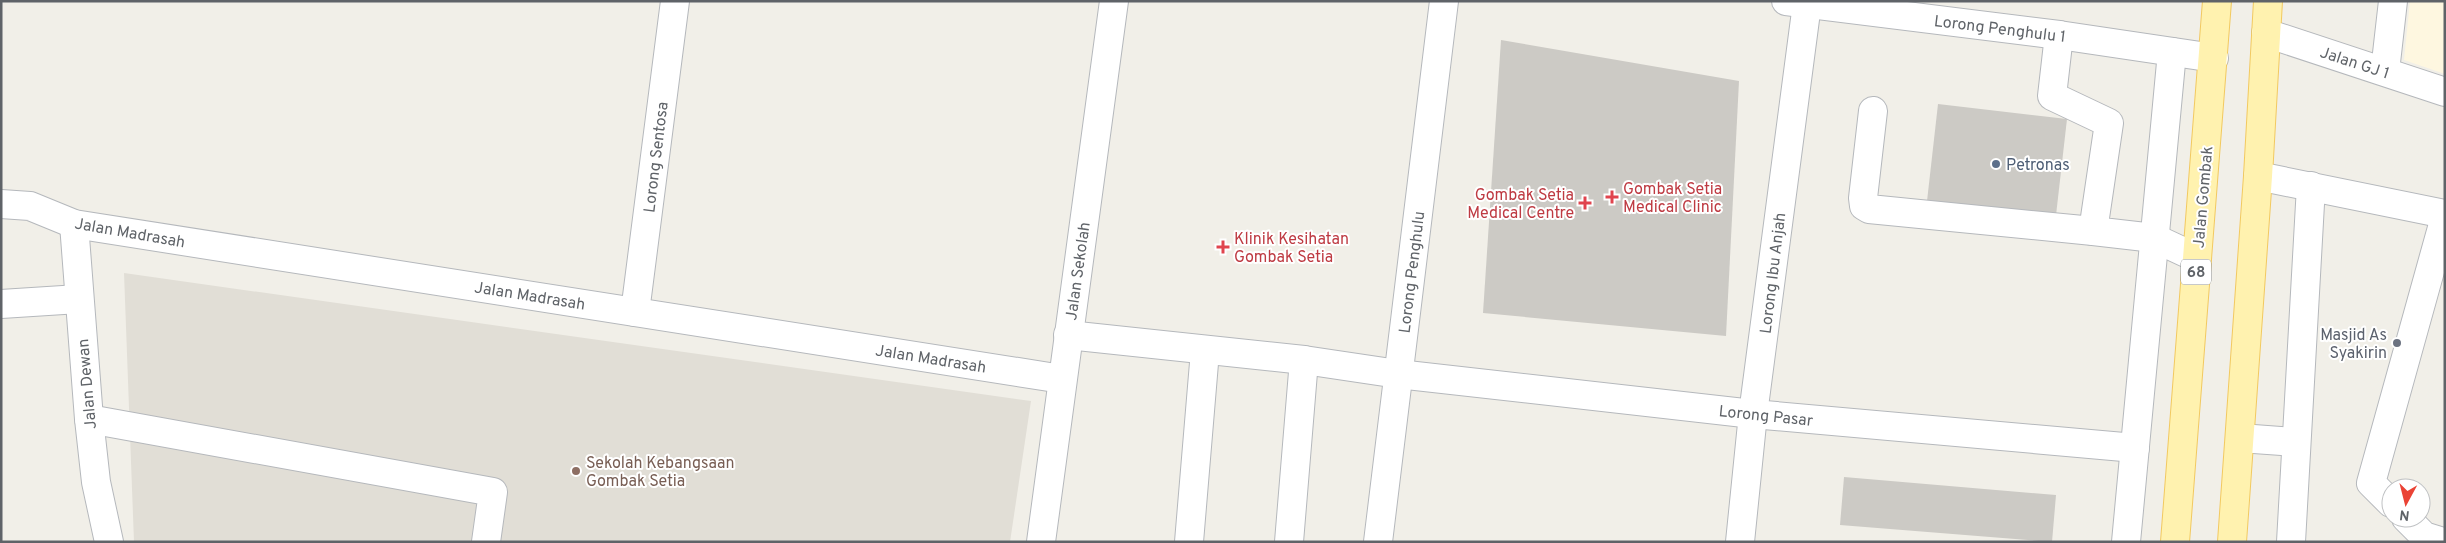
<svg xmlns="http://www.w3.org/2000/svg" width="2446" height="543" font-family="Overpass,sans-serif">
	<style>
		.commercial { fill: #fef7e0 }
		.education { fill: #e1ded6 }
		.building { fill: #cccac5 }
		.lines { fill: none; stroke-linecap: round; stroke-linejoin: round }
		.minor-casing { stroke: #b5b8bc; stroke-width: 30 }
		.major-casing { stroke: #f2c960; stroke-width: 30 }
		.minor { stroke: #fff; stroke-width: 28 }
		.major { stroke: #fff2af; stroke-width: 28 }
		.service-dot { fill: #5c6f8a; stroke: #fff; stroke-width: 2 }
		.health-dot { fill: #e0444e; stroke: #fff; stroke-width: 2 }
		.worship-dot { fill: #6b7280; stroke: #fff; stroke-width: 2 }
		.education-dot { fill: #8d6e63; stroke: #fff; stroke-width: 2 }
		.labels { text-anchor: middle; stroke-width: 4; stroke-linejoin: round; paint-order: stroke }
		.shield { fill: #fff; stroke: #8f9295; stroke-width: 1 }
		.shield-label { font-size: 15px; font-weight: bold; fill: #5f6368 }
		.street-label { font-size: 16px; fill: #5f6368; stroke: #fff }
		.service-label { font-size: 16px; fill: #4e5e75; stroke: #fff; text-anchor: start }
		.health-label { font-size: 16px; fill: #be3a42; stroke: #fff; text-anchor: start }
		.worship-label { font-size: 16px; fill: #5b616d; stroke: #fff; text-anchor: end }
		.education-label { font-size: 16px; fill: #785e54; stroke: #fff; text-anchor: start }
	</style>
	<rect width="100%" height="100%" fill="#f1efe8"/>
	<!-- commercial -->
	<path class="commercial" d="M2410,1H2445V74L2404,60Z"/>
	<!-- education -->
	<path class="education" d="M124,273L1031,401L1010,542H134Z"/>
	<!-- building -->
	<g class="building">
		<path d="M1501,40L1739,81L1726,336L1483,313Z"/>
		<path d="M1938,104L2067,119L2055,224L1926,210Z"/>
		<path d="M1844,477L2056,495L2052,542L1840,525Z"/>
	</g>
	<g class="lines">
		<defs>
			<g id="minor">
				<path d="M1786,1L2059,35L2214,58"/>
				<path d="M2266,33L2445,92"/>
				<path d="M2059,35L2052,96L2109,123L2093,231L2154,238L2197,258"/>
				<path d="M2385,71L2393,1"/>
				<path d="M1873,111L1863,198L1864,206L1869,209L2093,231"/>
				<path d="M2258,176L2445,214"/>
				<path d="M1,204L30,206L74,224L1062,379"/>
				<path d="M74,224L89,419L96,482L109,542"/>
				<path d="M1,304L79,299"/>
				<path d="M635,312L675,1"/>
				<path d="M1068,335L1304,360L1398,374L1753,414L2135,448"/>
				<path d="M89,419L493,492L486,542"/>
				<path d="M2240,438L2296,442"/>
				<path d="M2391,503L2371,483L2445,217"/>
				<path d="M2406,518L2424,536L2443,542"/>
				<path d="M1041,542L1114,1"/>
				<path d="M1189,542L1205,351"/>
				<path d="M1289,542L1304,360"/>
				<path d="M1378,542L1444,1"/>
				<path d="M1740,542L1753,414L1807,4"/>
				<path d="M2126,542L2172,52"/>
				<path d="M2291,542L2311,186"/>
			</g>
			<g id="major">
				<path d="M2175,542L2217,1"/>
				<path d="M2232,542L2258,176L2268,1"/>
			</g>
		</defs>
		<!-- minor casing -->
		<use href="#minor" class="minor-casing"/>
		<!-- major casing -->
		<use href="#major" class="major-casing"/>
		<!-- minor -->
		<use href="#minor" class="minor"/>
		<!-- major -->
		<use href="#major" class="major"/>
	</g>
	<!-- markers -->
	<circle class="service-dot" cx="1996" cy="164" r="5"/>
	<g class="health-dot">
		<path d="M1609.5 189.5h5v5h5v5h-5v5h-5v-5h-5v-5h5z"/>
		<path d="M1582.5 195.5h5v5h5v5h-5v5h-5v-5h-5v-5h5z"/>
		<path d="M1220.5 239.5h5v5h5v5h-5v5h-5v-5h-5v-5h5z"/>
	</g>
	<circle class="worship-dot" cx="2397" cy="343" r="5"/>
	<circle class="education-dot" cx="576" cy="471" r="5"/>
	<g class="labels">
		<!-- shield labels -->
		<rect class="shield" x="2181" y="259.5" width="30" height="25" rx="4"/>
		<g class="shield-label">
			<text x="2196" y="277">68</text>
		</g>
		<!-- street labels -->
		<g class="street-label">
			<text transform="translate(2000 28) rotate(7)" y="6">Lorong Penghulu 1</text>
			<text transform="translate(2355 62) rotate(18)" y="6">Jalan GJ 1</text>
			<text transform="translate(655 157) rotate(-83)" y="6">Lorong Sentosa</text>
			<text transform="translate(2202 197) rotate(-85)" y="6">Jalan Gombak</text>
			<text transform="translate(130 232) rotate(10)" y="6">Jalan Madrasah</text>
			<text transform="translate(1077 271) rotate(-82)" y="6">Jalan Sekolah</text>
			<text transform="translate(1411 272) rotate(-83)" y="6">Lorong Penghulu</text>
			<text transform="translate(1772 273) rotate(-83)" y="6">Lorong Ibu Anjah</text>
			<text transform="translate(530 295) rotate(9)" y="6">Jalan Madrasah</text>
			<text transform="translate(931 358) rotate(9)" y="6">Jalan Madrasah</text>
			<text transform="translate(86 384) rotate(-95)" y="6">Jalan Dewan</text>
			<text transform="translate(1766 415) rotate(6)" y="6">Lorong Pasar</text>
		</g>
		<!-- service labels -->
		<g class="service-label">
			<text x="2006" y="170">Petronas</text>
		</g>
		<!-- health labels -->
		<g class="health-label">
			<text x="1623" y="194">Gombak Setia<tspan x="1623" dy="18">Medical Clinic</tspan></text>
			<text x="1574" y="200" text-anchor="end">Gombak Setia<tspan x="1574" dy="18">Medical Centre</tspan></text>
			<text x="1234" y="244">Klinik Kesihatan<tspan x="1234" dy="18">Gombak Setia</tspan></text>
		</g>
		<!-- worship labels -->
		<g class="worship-label">
			<text x="2387" y="340">Masjid As<tspan x="2387" dy="18">Syakirin</tspan></text>
		</g>
		<!-- education labels -->
		<g class="education-label">
			<text x="586" y="468">Sekolah Kebangsaan<tspan x="586" dy="18">Gombak Setia</tspan></text>
		</g>
	</g>
	<!-- border -->
	<rect width="2446" height="543" fill="none" stroke="#5f6368" stroke-width="5"/>
	<!-- north arrow -->
	<g transform="translate(2406 503) rotate(187)"><circle r="24" fill="#ffffff" stroke="#bfc1c3"/>
	<path d="M0-4L9 19L0 12L-9 19Z" fill="#ea4335"/>
	<text y="-8" font-size="14" font-weight="bold" text-anchor="middle" fill="#5f6368">N</text>
	</g>
</svg>
